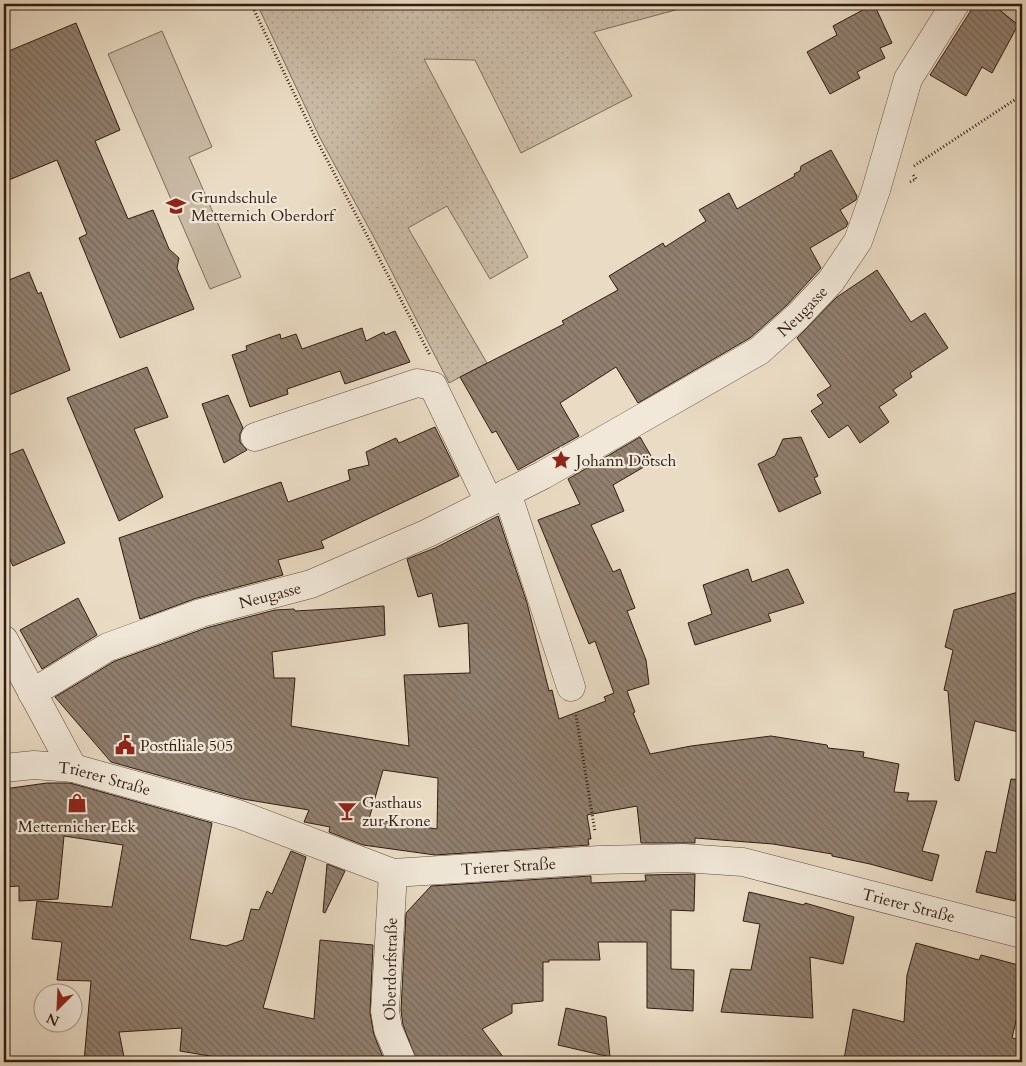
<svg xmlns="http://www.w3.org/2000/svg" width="1026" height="1066" font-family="Cardo,serif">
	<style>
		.grass { fill: url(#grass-dots); stroke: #7d6c5c }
		.pitch { fill: #cabba6; stroke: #7d6c5c }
		.building { fill: url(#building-back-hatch); stroke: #301c12; fill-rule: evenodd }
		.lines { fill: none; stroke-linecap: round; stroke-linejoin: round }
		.minor-casing { stroke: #5e4c3e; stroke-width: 29 }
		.path { stroke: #301c12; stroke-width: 3; stroke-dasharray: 1 2.5; stroke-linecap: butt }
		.minor { stroke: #f1e8d9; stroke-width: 28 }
		.labels { text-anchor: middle; stroke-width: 4.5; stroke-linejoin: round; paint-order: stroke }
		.poi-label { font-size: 16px; fill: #301c12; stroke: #f1e8d9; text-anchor: start }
		.street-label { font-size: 16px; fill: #301c12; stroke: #f1e8d9 }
	</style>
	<defs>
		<pattern id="grass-dots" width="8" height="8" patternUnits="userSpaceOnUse" patternTransform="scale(1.25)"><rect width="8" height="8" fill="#cabba6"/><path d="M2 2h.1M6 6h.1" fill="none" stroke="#aea08e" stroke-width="1.8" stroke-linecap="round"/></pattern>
		<pattern id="building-back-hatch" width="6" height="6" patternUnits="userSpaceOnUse" patternTransform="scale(1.25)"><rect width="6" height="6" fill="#91806f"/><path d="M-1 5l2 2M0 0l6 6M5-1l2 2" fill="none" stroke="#77685a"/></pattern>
	</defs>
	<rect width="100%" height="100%" fill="#eadcc4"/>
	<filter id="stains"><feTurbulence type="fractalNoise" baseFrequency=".004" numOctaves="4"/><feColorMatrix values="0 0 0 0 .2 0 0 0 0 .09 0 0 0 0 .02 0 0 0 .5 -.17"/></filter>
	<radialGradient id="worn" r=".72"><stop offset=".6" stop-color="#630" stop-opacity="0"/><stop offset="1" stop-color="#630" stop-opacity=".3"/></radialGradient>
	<!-- grass -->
	<path class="grass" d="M257,4H694V5L594,32L632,96L521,153L475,60L424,59L528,257L490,279L447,206L408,228L487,363L449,383L377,243L319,136Z"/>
	<!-- pitch -->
	<g class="pitch">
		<path d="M992,4H1022V28Z"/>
		<path d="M162,31L212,147L189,157L241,277L210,289L108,54Z"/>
	</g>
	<!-- building -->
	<g class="building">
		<path d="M874,4L892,43L880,48L885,58L857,72L860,78L830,94L807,52L837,35L833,26Z"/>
		<path d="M975,4H992L1018,25L992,73L982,67L966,96L930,75Z"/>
		<path d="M76,23L120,130L95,141L128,219L153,210L169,249L179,258L177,268L194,309L120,338L79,238L87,234L57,160L4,182V53Z"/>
		<path d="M831,150L857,196L856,200L840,210L848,223L846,227L810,248L821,268L786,306L750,338L638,403L616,367L560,403L579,436L518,470L496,431L492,433L460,377L564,324L562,321L618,290L609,276L663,243L665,247L706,221L699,210L729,193L737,209L795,176L794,174L800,171L801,166Z"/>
		<path d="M877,270L911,322L925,313L948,348L910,373L912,377L893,390L897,395L879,407L889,422L860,443L848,425L829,438L811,411L823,403L817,395L831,386L797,338L837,297Z"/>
		<path d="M29,272L38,294L41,292L70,370L4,397V282Z"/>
		<path d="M362,328L366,341L384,332L385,335L395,331L410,362L345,384L340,371L287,389L288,394L250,407L232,355L247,350L246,346L280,334L281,339L296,334L302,349Z"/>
		<path d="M147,367L168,417L134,429L163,497L119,521L67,398Z"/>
		<path d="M228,395L243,428L240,434V442L247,450L224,463L202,404Z"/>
		<path d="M435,427L459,476L321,541L324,548L278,560L283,575L197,598L140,619L119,538L281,482L288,502L350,480L348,470L369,465L366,452L396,438L399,443Z"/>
		<path d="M640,437L654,461L613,485L624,511L591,525L613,572L620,569L635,608L627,611L646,660L649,684L627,691L635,712L633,713L650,754L691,746L771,736L827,745L828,748L864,752L863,757L899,764L894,792L909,793L907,801H937L922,851L939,855L932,881L870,864L832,856V854L773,844L695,838V843H641L637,806L587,815L591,839H588L589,845L435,855L363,845L329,832L330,827L304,822L309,810L243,799L111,762L55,697L115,661L206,628L275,610L294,609L295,611L384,606L385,635L272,652L274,678H295L291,726L409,746L404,675L470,673L468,623L439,627L432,593L418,597L407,559L435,548L498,516L527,603L549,691L552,690L559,719L606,701L604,697L614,693L595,641L589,644L538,520L580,504L568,479ZM383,770L438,778L437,829L369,819Z"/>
		<path d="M801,437L818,476L814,478L821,493L779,512L758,464L775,456L783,439Z"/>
		<path d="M23,449L65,543L13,566L4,547V457Z"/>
		<path d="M748,569L752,582L788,569L804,603L768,614L771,621L695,645L688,623L712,614L703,585Z"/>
		<path d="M1022,591V733L975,721L959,781L955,780L948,691L944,690L953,650L945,647L954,610Z"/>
		<path d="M78,598L97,635L42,669L20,630Z"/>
		<path d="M1011,779L1022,780V890L1017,889L1015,901L976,892L986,851L996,853Z"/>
		<path d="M47,783H70L212,823L190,939L226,946L243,940L251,909L259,910L267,891L272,894L291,851L306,857L263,1008L314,1019L320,940L373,945L370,1013L374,1035L385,1062H245L180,1051L182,1028L119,1032L125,1062H84L91,981L57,980L62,942L32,939L37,901L112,907L123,845L64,836L58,899L19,901V886L4,887V789Z"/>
		<path d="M327,864L345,871L325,913L323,912Z"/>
		<path d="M695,874L694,911L671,910V969L694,970L693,1011L647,1008V942H598L600,960H549V962H543V1001L512,1004V1013L482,1029L507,1062H417L403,1025L401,1010L406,913L431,886L591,876V883L646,881L645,875Z"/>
		<path d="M749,892L804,905L805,903L854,917L843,964L810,957L813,1018L721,1012L731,969L751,970L760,924L743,921Z"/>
		<path d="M916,943L979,960L981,955L1022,966V995L1012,1038L1022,1040V1062H858L844,1059L853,1009L904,1022L907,975Z"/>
		<path d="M566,1008L606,1017L610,1057L558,1045Z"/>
	</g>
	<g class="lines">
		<defs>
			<g id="minor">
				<path d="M255,437L417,383L433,386L489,502"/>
				<path d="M507,493L571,687"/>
				<path d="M4,640L73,768"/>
				<path id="s1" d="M32,693L108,647L201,613L311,584L428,533L543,475L759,351L797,317L831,281L858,241L876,190L908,79L955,4"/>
				<path id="s2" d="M4,768L34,765L73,768L238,814L393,873L599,860L683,858L743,862L1022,934"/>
				<path d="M393,873L385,1011L388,1029L402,1062"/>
			</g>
		</defs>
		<!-- minor casing -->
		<use href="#minor" class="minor-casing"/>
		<!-- path -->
		<g class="path">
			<path d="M251,4L315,137L430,355"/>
			<path d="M914,166L1022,95"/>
			<path d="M910,182L916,179L912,173"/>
			<path d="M576,715L595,832"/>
		</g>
		<!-- minor -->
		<use href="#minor" class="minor"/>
	</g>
	<!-- icons -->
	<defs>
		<symbol id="school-bare" viewBox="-9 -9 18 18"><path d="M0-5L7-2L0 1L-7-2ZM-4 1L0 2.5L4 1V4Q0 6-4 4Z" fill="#8f2418" stroke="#f1e8d9" stroke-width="2.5" paint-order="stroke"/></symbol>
		<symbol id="sight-bare" viewBox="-9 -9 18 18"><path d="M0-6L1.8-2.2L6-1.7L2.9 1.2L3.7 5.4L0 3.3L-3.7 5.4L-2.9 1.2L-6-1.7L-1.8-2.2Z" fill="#8f2418" stroke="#f1e8d9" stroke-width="2.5" paint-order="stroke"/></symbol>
		<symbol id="civic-bare" viewBox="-9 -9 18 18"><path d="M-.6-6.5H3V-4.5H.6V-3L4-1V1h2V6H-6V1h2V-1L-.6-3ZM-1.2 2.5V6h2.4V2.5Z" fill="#8f2418" stroke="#f1e8d9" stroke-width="2.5" paint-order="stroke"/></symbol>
		<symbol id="shop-bare" viewBox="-9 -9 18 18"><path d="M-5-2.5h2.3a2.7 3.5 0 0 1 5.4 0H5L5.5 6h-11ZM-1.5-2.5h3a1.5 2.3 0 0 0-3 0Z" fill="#8f2418" stroke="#f1e8d9" stroke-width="2.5" paint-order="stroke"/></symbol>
		<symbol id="bar-bare" viewBox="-9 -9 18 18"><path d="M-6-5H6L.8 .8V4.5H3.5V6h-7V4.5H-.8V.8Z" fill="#8f2418" stroke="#f1e8d9" stroke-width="2.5" paint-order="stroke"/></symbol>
	</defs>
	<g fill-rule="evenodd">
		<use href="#school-bare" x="162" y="192" width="28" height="28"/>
		<use href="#sight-bare" x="547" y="446" width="28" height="28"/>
		<use href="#civic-bare" x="111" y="731" width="28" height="28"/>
		<use href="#shop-bare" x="63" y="789" width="28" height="28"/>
		<use href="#bar-bare" x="333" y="797" width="28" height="28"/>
	</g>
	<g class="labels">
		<!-- poi labels -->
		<g class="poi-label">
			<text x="191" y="203">Grundschule<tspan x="191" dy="18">Metternich Oberdorf</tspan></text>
			<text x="576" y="466">Johann Dötsch</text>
			<text x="140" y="751">Postfiliale 505</text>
			<text x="362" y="808">Gasthaus<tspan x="362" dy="18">zur Krone</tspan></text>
			<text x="77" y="832" text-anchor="middle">Metternicher Eck</text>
		</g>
		<!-- street labels -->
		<g class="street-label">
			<text dy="6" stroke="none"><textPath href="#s1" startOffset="866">Neugasse</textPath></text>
			<text dy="6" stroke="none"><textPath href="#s1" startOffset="259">Neugasse</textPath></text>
			<text dy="6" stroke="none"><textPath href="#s2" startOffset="102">Trierer Straße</textPath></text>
			<text dy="6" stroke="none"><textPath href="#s2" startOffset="522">Trierer Straße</textPath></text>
			<text dy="6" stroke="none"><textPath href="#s2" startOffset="928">Trierer Straße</textPath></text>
			<text transform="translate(390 969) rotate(-89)" y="6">Oberdorfstraße</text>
		</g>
	</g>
	<!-- margin -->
	<rect width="1026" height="1066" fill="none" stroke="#eadcc4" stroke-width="20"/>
	<rect x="5" y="5" width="1016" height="1056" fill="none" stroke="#301c12" stroke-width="2.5"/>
	<rect x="10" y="10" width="1006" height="1046" fill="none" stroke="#301c12"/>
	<!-- north arrow -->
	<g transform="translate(58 1008) rotate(204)"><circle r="24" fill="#f1e8d9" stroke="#a49689"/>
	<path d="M0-4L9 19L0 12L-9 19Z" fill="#8f2418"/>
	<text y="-8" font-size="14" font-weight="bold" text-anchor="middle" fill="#301c12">N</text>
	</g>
	<rect width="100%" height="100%" filter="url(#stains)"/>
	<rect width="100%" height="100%" fill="url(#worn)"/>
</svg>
